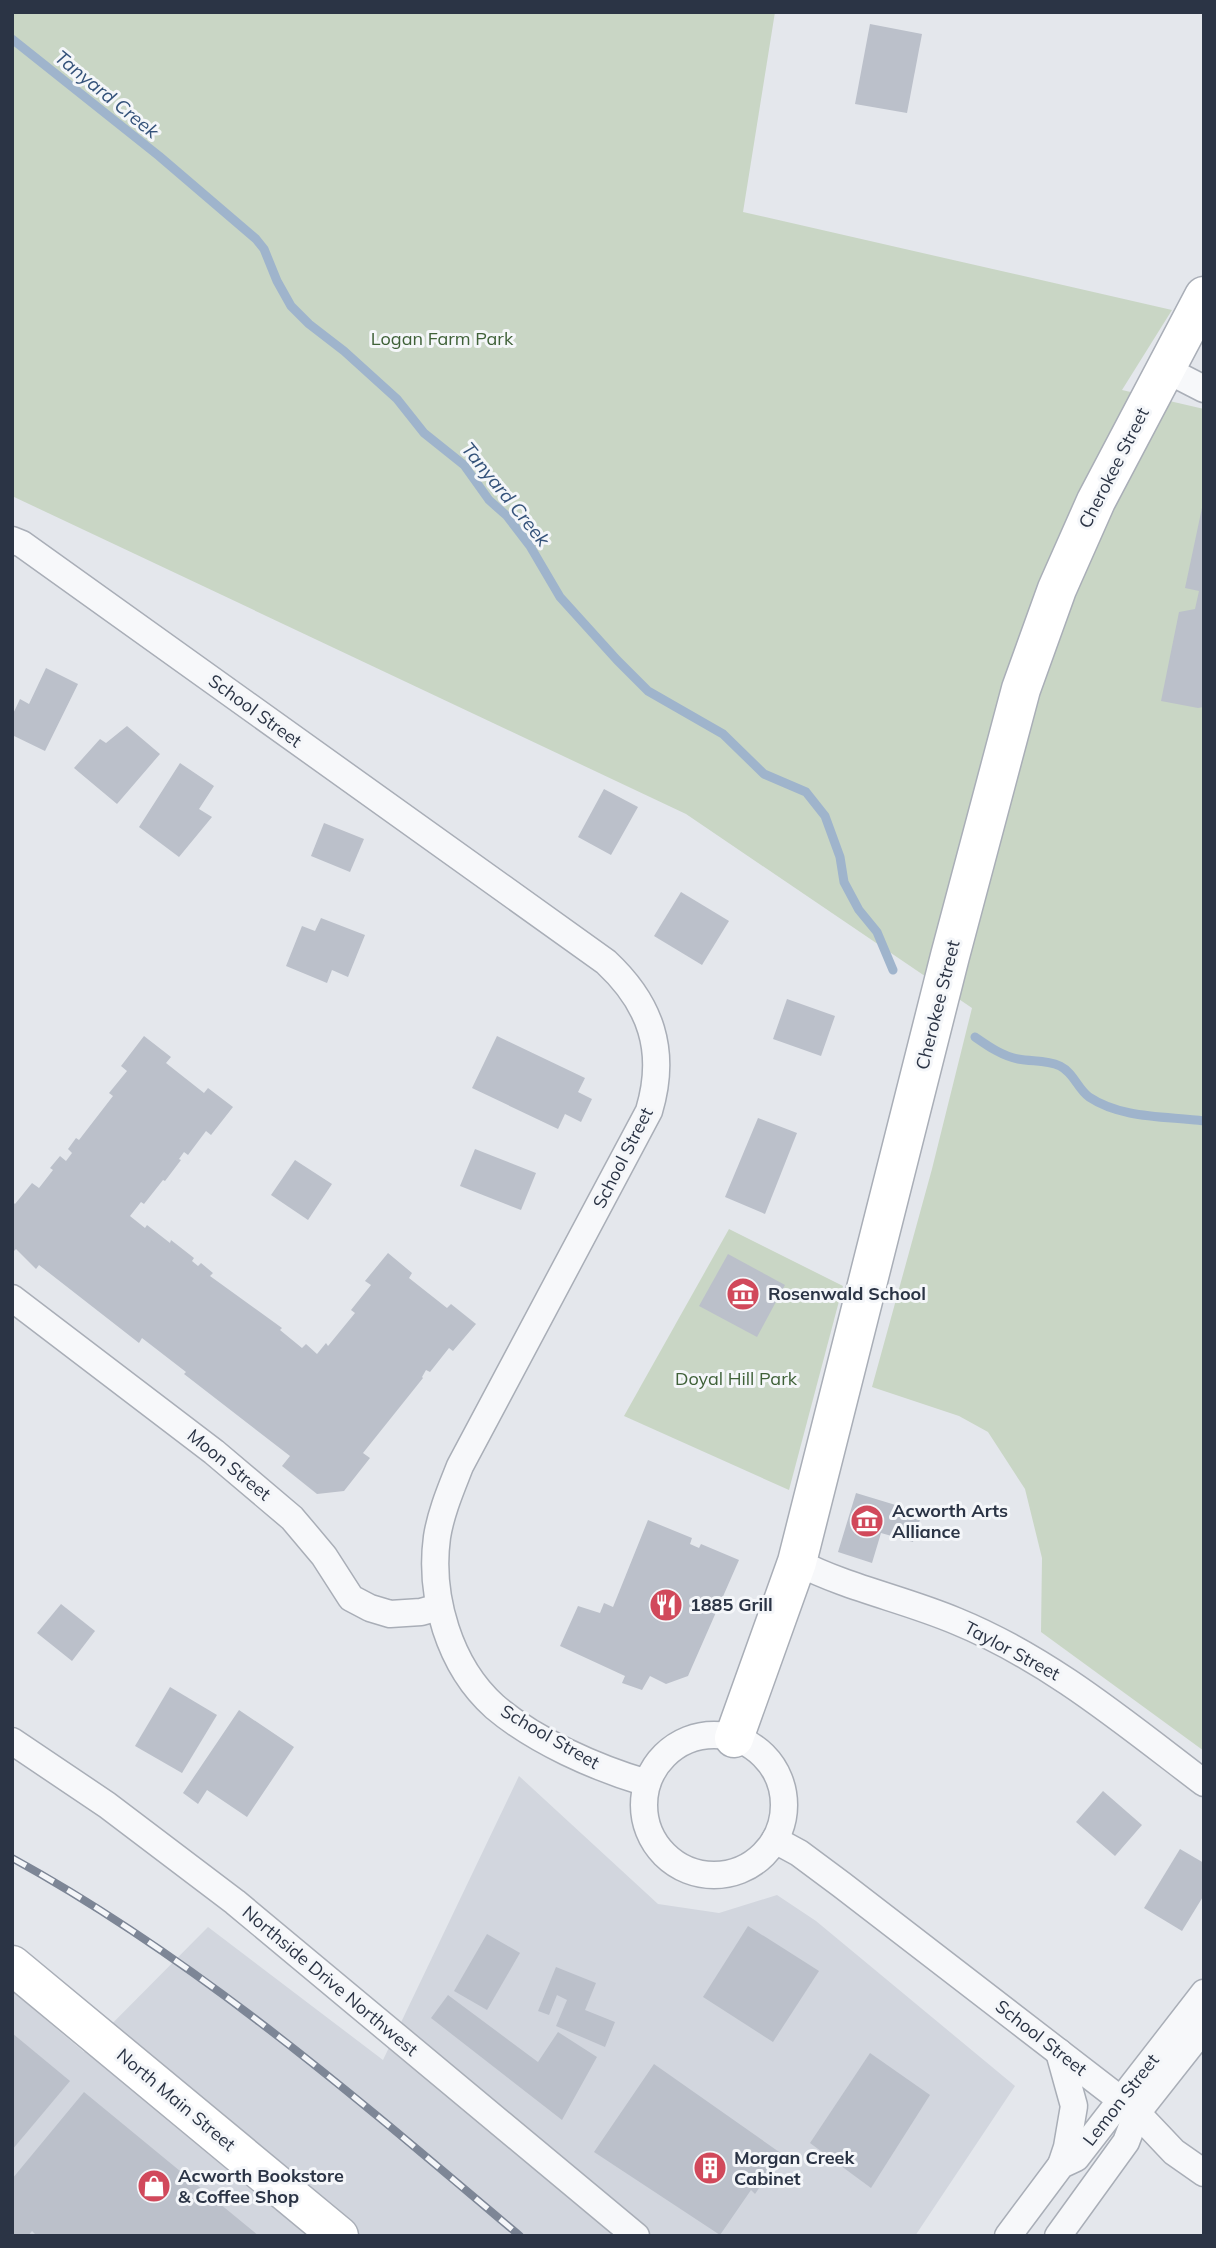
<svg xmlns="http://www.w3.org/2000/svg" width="1216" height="2248" font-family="Mulish,sans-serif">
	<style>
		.built { fill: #d2d6de }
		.green { fill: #c9d6c5 }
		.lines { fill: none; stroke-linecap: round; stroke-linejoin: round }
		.stream { stroke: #9fb4cc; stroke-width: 9 }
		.building { fill: #bbc0ca }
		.street-casing { stroke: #a9aeb7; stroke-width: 29 }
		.secondary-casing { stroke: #a9aeb7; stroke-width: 41 }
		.street { stroke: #f7f8fa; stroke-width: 26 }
		.secondary { stroke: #fff; stroke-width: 38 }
		.rail-casing { stroke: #7d8696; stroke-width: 8 }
		.rail { stroke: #f4f6f9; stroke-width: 5; stroke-dasharray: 16; stroke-linecap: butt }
		.labels { text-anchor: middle; stroke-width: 6; stroke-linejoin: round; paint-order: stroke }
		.park-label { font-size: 18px; fill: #3f6138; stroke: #f4f6f9 }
		.street-label { font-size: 18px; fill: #2b3445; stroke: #f4f6f9 }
		.poi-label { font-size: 18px; font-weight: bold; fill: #2b3445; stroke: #f4f6f9; text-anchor: start }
		.water-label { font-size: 19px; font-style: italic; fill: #34527a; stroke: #f4f6f9 }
	</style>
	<rect width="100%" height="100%" fill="#e4e7ec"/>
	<!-- built -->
	<path class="built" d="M519,1776L658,1904L719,1913L777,1895L816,1921L1015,2086L915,2236H12V1991L84,2052L208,1927L383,2060Z"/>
	<!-- green -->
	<g class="green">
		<path d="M12,12H775L743,212L1172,310L1122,390L1204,409V1751L1041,1632L1042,1558L1025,1489L988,1432L959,1416L872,1387L932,1169L972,1008L686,814L12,496Z"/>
		<path d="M729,1229L843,1286L789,1490L624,1416Z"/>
	</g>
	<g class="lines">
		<!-- stream -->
		<g class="stream">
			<path d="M12,39L159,156L256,239L264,249L277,281L291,306L309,324L344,351L397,399L424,433L464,465L489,500L507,516L530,546L560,597L617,660L648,691L723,734L764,774L806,792L825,816L840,857L844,882L859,910L877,932L893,970"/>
			<path d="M975,1037C988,1046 1002,1056 1018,1059C1033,1062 1045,1059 1060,1066C1074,1073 1077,1088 1089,1097C1122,1119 1166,1116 1204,1121"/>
		</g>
	</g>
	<!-- building -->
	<g class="building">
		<path d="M870,24L922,34L907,113L855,104Z"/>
		<path d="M1203,503L1204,707L1198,708L1161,701L1179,612L1195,609L1199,591L1185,588Z"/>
		<path d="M46,668L78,684L45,751L12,735V716L20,699L29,704Z"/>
		<path d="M127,726L160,754L117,804L74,768L100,739L106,743Z"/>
		<path d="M180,763L214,786L199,809L212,817L179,857L139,827Z"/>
		<path d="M604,789L638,807L611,855L578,837Z"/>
		<path d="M324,823L364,839L350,872L311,856Z"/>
		<path d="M681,892L729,921L702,965L654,936Z"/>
		<path d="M321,918L365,935L348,977L332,970L327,983L286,966L302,926L315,931Z"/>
		<path d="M787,999L835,1016L821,1056L773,1039Z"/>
		<path d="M144,1036L171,1057L166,1063L204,1093L208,1088L233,1107L211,1135L206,1131L188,1155L184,1152L179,1159L181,1160L165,1181L163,1180L144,1204L141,1202L130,1216L145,1228L147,1225L170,1243L171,1240L194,1258L192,1261L198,1266L201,1263L213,1273L210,1276L282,1328L280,1330L302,1348L306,1344L317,1354L326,1343L328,1346L355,1313L351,1310L371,1285L365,1281L388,1253L412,1273L409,1278L447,1308L451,1304L476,1324L453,1351L449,1348L430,1372L426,1370L422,1377L423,1378L363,1453L370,1458L344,1491L317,1494L282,1466L290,1456L184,1374L186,1372L142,1338L139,1343L39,1265L36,1269L16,1249L12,1253V1201L15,1204L32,1183L39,1188L53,1170L50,1168L60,1156L66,1161L72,1153L68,1149L76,1138L79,1140L113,1096L109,1093L127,1071L121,1066Z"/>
		<path d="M497,1036L585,1078L578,1092L592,1099L581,1122L565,1114L558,1129L472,1088Z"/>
		<path d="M758,1118L797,1133L765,1214L725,1197Z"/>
		<path d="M475,1149L536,1173L521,1210L460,1186Z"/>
		<path d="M295,1160L332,1184L308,1220L271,1195Z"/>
		<path d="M728,1254L785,1285L757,1337L699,1306Z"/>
		<path d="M856,1493L922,1513L913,1542L881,1533L872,1563L838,1552Z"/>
		<path d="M648,1520L692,1538L690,1544L699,1548L701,1544L739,1560L688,1676L666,1684L650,1676L642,1690L622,1683L625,1676L560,1646L578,1606L600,1613L604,1603L613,1607Z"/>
		<path d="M61,1604L95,1631L72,1661L37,1633Z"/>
		<path d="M170,1687L217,1715L182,1773L135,1746Z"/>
		<path d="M239,1710L294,1747L247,1817L207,1790L198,1804L183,1793Z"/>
		<path d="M1103,1791L1142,1825L1115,1856L1076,1822Z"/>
		<path d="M1180,1849L1204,1863V1895L1182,1931L1144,1908Z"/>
		<path d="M748,1926L819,1971L773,2042L703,1997Z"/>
		<path d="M487,1934L520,1953L487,2010L454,1991Z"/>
		<path d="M556,1967L596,1983L585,2010L615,2022L605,2047L556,2026L567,2000L557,1995L549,2015L538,2011Z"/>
		<path d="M448,1995L538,2062L558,2032L597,2057L562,2120L431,2018Z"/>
		<path d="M12,2033L70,2081L12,2150Z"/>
		<path d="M870,2053L930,2095L871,2188L810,2143Z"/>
		<path d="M654,2064L782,2154L755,2194L751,2190L720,2235L594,2152Z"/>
		<path d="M84,2092L242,2222L259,2236H37L32,2231L28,2236H12V2179Z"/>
	</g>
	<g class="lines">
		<defs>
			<g id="street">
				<path d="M1165,369L1204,389"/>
				<path d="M12,540L22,544L606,962C651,1004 667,1051 649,1111L460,1466C451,1489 441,1512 437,1537C429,1596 449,1666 495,1707C535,1741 596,1768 647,1783"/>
				<path d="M12,1298L214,1452L292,1518L324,1556L351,1598L370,1608L390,1614L421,1612L439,1607"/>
				<path d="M797,1562C847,1588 904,1599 956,1621C1049,1659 1125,1723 1204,1783"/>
				<circle cx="714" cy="1805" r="70"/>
				<path d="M12,1741L107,1805L235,1902L636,2236"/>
				<path d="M775,1840L799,1853L842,1885L1121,2100L1137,2113L1174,2152L1204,2173"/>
				<path d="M1059,2052L1074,2106L1067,2147L1061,2165"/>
				<path d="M1008,2236L1061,2165L1076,2158L1204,1993"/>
				<path d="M1058,2236L1126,2142L1137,2113L1204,2028"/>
			</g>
			<g id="secondary">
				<path d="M734,1738L797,1562L950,956L1021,689L1057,589L1096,501L1204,296"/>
				<path d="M12,1965L339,2236"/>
			</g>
		</defs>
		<!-- street casing -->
		<use href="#street" class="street-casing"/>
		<!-- secondary casing -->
		<use href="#secondary" class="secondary-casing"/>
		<!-- street -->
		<use href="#street" class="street"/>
		<!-- secondary -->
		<use href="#secondary" class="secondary"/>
		<defs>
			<path id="rail" d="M12,1858C198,1960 359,2100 520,2236"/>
		</defs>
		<!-- rail casing -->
		<use href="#rail" class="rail-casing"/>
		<!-- rail -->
		<use href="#rail" class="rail"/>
	</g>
	<!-- icons -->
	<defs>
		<symbol id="museum-disc" viewBox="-11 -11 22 22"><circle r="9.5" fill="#d1495b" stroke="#f4f6f9"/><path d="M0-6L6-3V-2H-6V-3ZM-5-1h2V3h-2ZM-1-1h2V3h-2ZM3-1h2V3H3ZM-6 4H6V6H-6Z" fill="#fff"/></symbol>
		<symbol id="restaurant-disc" viewBox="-11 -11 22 22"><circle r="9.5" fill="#d1495b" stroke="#f4f6f9"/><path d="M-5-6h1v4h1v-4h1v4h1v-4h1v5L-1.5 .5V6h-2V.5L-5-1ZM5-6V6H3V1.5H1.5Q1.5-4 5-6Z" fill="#fff"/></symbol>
		<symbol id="building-disc" viewBox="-11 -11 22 22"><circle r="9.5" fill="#d1495b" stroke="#f4f6f9"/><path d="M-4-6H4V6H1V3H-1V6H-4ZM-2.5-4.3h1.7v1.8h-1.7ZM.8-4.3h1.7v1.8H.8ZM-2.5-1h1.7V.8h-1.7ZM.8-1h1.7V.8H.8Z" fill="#fff"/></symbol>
		<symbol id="shop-disc" viewBox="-11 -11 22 22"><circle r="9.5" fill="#d1495b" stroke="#f4f6f9"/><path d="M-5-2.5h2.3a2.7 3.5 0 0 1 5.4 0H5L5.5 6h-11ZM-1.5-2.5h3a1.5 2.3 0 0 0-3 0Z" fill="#fff"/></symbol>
	</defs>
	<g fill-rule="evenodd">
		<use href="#museum-disc" x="724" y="1275" width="38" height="38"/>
		<use href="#museum-disc" x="848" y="1502" width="38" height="38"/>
		<use href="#restaurant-disc" x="647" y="1586" width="38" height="38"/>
		<use href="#building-disc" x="691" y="2149" width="38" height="38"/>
		<use href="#shop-disc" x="135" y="2167" width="38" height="38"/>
	</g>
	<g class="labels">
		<!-- park labels -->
		<g class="park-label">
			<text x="442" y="345">Logan Farm Park</text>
			<text x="736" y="1385">Doyal Hill Park</text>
		</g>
		<!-- street labels -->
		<g class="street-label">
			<text transform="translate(1114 468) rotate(-63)" y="6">Cherokee Street</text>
			<text transform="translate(255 711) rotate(36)" y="6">School Street</text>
			<text transform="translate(938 1005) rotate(-76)" y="6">Cherokee Street</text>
			<text transform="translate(623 1158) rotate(-63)" y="6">School Street</text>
			<text transform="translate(229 1465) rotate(39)" y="6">Moon Street</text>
			<text transform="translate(1012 1651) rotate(28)" y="6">Taylor Street</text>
			<text transform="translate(550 1737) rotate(30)" y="6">School Street</text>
			<text transform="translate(330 1981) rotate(40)" y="6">Northside Drive Northwest</text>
			<text transform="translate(1041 2038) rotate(38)" y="6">School Street</text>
			<text transform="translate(176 2100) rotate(40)" y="6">North Main Street</text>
			<text transform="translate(1121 2100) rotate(-52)" y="6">Lemon Street</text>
		</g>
		<!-- poi labels -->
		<g class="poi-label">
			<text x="768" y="1300">Rosenwald School</text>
			<text x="892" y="1517">Acworth Arts<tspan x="892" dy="21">Alliance</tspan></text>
			<text x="690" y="1611">1885 Grill</text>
			<text x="734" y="2164">Morgan Creek<tspan x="734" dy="21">Cabinet</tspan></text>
			<text x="178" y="2182">Acworth Bookstore<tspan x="178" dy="21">&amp; Coffee Shop</tspan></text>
		</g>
		<!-- water labels -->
		<g class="water-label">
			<text transform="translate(107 94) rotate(39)" y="7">Tanyard Creek</text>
			<text transform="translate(506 494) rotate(51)" y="7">Tanyard Creek</text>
		</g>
	</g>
	<!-- border -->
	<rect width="1216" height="2248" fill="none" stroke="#2b3445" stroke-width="28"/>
</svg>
